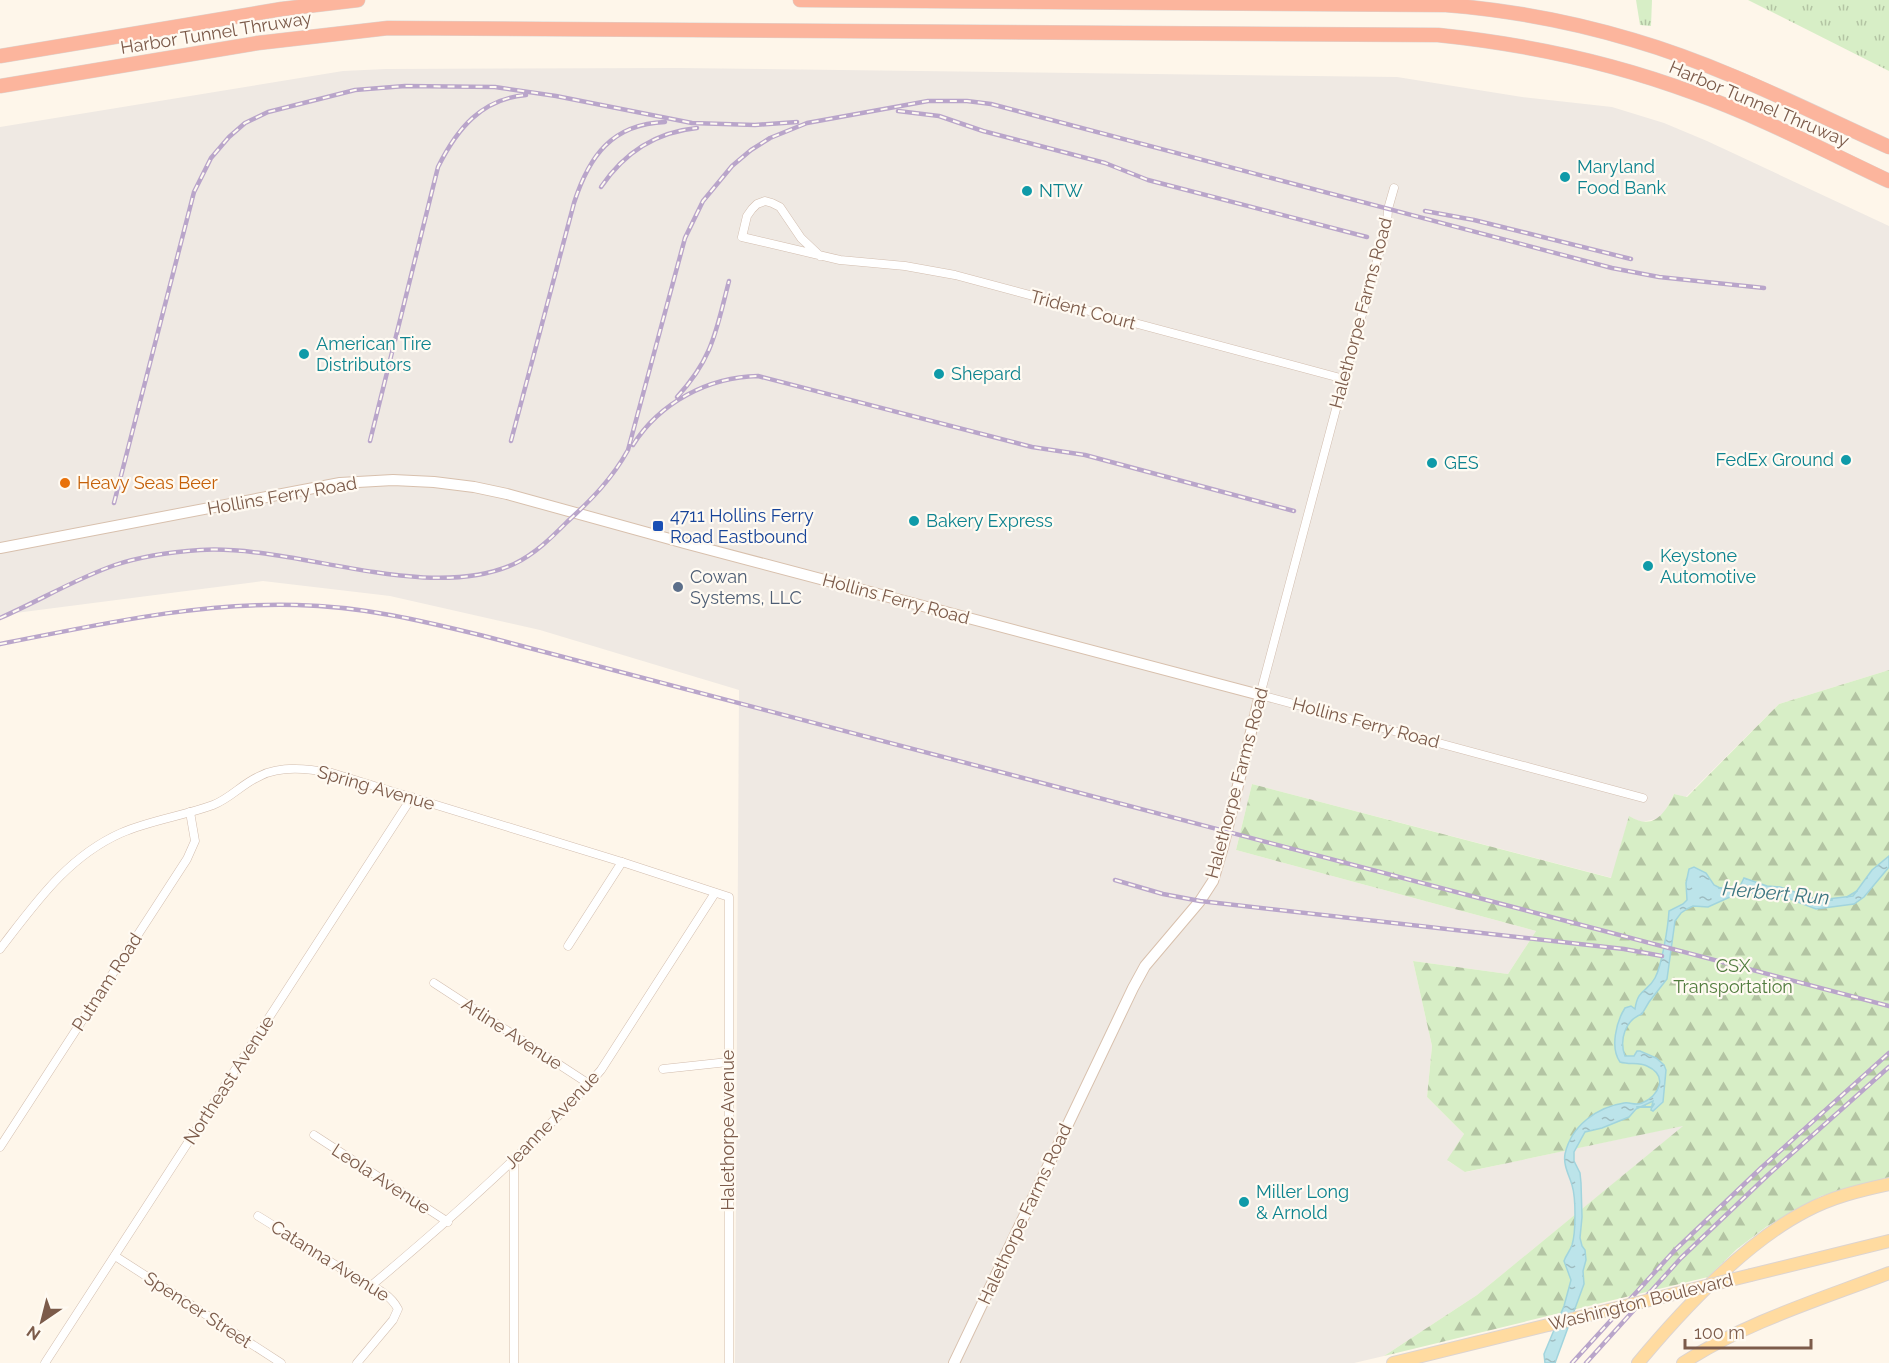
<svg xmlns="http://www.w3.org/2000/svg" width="1889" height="1363" font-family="Raleway,sans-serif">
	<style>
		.industrial { fill: #efe9e3 }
		.forest { fill: url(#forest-firs) }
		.park { fill: url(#park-tufts) }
		.water { fill: url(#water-ripples); stroke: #a1d4dd; stroke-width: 1.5 }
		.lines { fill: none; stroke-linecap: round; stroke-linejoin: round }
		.stream { stroke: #a1d4dd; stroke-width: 2 }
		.street-casing { stroke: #d2bdae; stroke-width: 9 }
		.secondary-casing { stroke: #d8c0ad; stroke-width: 12 }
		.primary-casing { stroke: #ddd4d0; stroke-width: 14 }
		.highway-casing { stroke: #ddd4d0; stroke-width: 15 }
		.street { stroke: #fff; stroke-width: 8 }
		.secondary { stroke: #fff; stroke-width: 10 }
		.primary { stroke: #ffdba0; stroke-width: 12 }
		.highway { stroke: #fcb59d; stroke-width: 14 }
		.rail-casing { stroke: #b9a5ca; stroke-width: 4.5 }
		.rail { stroke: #fffaf2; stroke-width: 2; stroke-dasharray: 7; stroke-linecap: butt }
		.primary-bridge-casing { stroke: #ddd4d0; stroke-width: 14; stroke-linecap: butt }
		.primary-bridge { stroke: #ffdba0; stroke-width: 12 }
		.culture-dot { fill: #0f9aa8; stroke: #fffaf2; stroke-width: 2 }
		.food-dot { fill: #e8710a; stroke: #fffaf2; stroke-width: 2 }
		.transit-dot { fill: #1a4fb4; stroke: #fffaf2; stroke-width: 2 }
		.service-dot { fill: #5c6f8a; stroke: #fffaf2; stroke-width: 2 }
		.labels { text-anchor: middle; stroke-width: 4.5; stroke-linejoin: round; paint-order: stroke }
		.street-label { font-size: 18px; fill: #7c5b4a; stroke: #fffaf2 }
		.culture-label { font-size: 18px; fill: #0d838f; stroke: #fffaf2; text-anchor: start }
		.food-label { font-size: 18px; fill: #c56008; stroke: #fffaf2; text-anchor: start }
		.transit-label { font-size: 18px; fill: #164399; stroke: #fffaf2; text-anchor: start }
		.service-label { font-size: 18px; fill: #4e5e75; stroke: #fffaf2; text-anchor: start }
		.park-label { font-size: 18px; fill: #517c3e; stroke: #fffaf2 }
		.water-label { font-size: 20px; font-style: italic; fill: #3c7682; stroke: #fffaf2 }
	</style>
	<defs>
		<pattern id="forest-firs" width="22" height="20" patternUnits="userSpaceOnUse" patternTransform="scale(1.5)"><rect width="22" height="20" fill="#d7eec6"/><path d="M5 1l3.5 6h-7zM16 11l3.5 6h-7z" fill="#b3c4a3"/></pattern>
		<pattern id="park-tufts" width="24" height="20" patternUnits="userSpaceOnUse" patternTransform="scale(1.5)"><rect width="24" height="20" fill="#d7eec6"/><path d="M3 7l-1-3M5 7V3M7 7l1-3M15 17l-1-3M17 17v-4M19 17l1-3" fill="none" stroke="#b3c4a3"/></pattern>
		<pattern id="water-ripples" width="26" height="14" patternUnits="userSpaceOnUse" patternTransform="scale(1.5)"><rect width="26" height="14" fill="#bce4ea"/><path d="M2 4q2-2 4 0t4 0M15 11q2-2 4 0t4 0" fill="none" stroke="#9ebcc0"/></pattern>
	</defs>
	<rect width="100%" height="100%" fill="#fef6ea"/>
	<!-- industrial -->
	<path class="industrial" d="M679,68L1397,77L1522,97L1612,107L1664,123L1707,141L1889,226V670L1779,704L1686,797L1674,794L1663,815L1656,819L1642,822L1629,817L1612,878L1252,784L1236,850L1536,931L1508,974L1413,961L1432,1046L1427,1097L1464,1134L1448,1161L1466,1172L1685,1125L1477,1295L1384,1356L1354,1363H735L739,690L540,630L390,596L263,581L0,615V127L343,71L386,69Z"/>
	<!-- forest -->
	<path class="forest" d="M1889,670V1180L1821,1196L1766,1227L1737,1249L1708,1277L1384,1356L1477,1295L1683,1126L1465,1172L1447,1160L1464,1134L1427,1097L1432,1046L1413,961L1508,974L1536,931L1236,850L1252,784L1611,878L1629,816C1653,831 1665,814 1674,794L1687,797L1779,704Z"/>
	<!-- park -->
	<g class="park">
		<path d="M1636,0H1652L1651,26L1640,25Z"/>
		<path d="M1748,0H1889V71Z"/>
	</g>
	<!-- water -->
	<path class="water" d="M1889,856V867L1864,897L1854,904L1816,909L1782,896L1741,892L1708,907L1693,906L1687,909L1681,913L1675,921L1667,979L1649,1002L1642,1014C1625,1020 1619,1040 1625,1056H1634L1637,1051H1640L1656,1058L1664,1065L1666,1070L1663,1102L1653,1111L1651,1110L1653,1101L1636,1109L1629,1117L1602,1128L1585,1132L1574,1152V1161L1580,1173L1581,1183L1582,1217L1580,1238L1582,1246L1585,1250L1586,1260L1583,1271L1584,1284L1555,1363H1545L1544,1354L1564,1306L1571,1280L1564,1261C1566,1255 1570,1251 1572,1245C1576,1232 1576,1198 1572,1185C1569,1175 1563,1165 1565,1154C1571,1126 1597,1107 1624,1103C1631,1102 1635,1106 1642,1103C1659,1096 1669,1076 1647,1066C1639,1062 1629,1065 1620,1062C1610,1048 1616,1022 1625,1008L1631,1006L1635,1009C1638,988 1647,993 1655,978C1662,965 1668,927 1669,911L1683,904L1687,900L1686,883L1689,869L1694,867L1706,873L1714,885L1720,888L1727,890L1740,886L1744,878L1767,886L1780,887L1819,900L1853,896L1872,870Z"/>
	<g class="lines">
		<!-- stream -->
		<g class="stream">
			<path d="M1719,888L1731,889"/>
			<path d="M1847,897L1857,891"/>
			<path d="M1808,898L1832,900"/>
			<path d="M1637,1107H1652L1654,1104"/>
		</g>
		<defs>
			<g id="street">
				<path d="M1394,188L1388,209L1387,225L1344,379L1260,695L1643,798"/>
				<path d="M820,256L801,238L780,207L772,203L765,201L757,204L752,209L747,216L742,237L840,260L905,266L955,275L1344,379"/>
				<path d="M568,946L622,862"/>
				<path d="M0,949C35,904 67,857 121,833C151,820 183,816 213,805C231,798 243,783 260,776C282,765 309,769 332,773L622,862L729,897V1363"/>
				<path d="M434,983L589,1084"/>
				<path d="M663,1069L728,1062"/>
				<path d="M314,1135L448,1222"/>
				<path d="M0,1147L187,859L195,841L190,812"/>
				<path d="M258,1216C289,1235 319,1255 350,1274C367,1285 388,1290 398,1309L393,1320L357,1363"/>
				<path d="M115,1256L281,1363"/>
				<path d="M372,1285C428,1238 482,1191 534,1140C557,1117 580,1095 601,1070L715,893"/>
				<path d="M45,1363L412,797"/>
				<path d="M514,1363V1160"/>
			</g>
			<path id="secondary" d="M0,548L340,483L393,480L434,482L474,487L507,494L688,544L1260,695L1223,847L1213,881L1200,901L1145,966L1133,988L954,1363"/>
			<g id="primary">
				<path d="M1751,1275L1889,1241"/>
				<path d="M1393,1363L1548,1325"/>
				<path d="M1638,1363C1683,1309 1744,1243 1806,1211C1832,1197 1861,1190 1889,1184"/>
				<path d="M1683,1363C1746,1322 1819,1300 1889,1273"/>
			</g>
			<g id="highway">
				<path d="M800,0L1446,5C1509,10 1573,22 1633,40C1722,66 1805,109 1889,147"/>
				<path d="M0,56L282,9L358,0"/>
				<path d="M0,86L258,43L388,28L1438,35C1525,44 1611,62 1694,93C1761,117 1825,151 1889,181"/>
			</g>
		</defs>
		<!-- street casing -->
		<use href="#street" class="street-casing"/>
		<!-- secondary casing -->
		<use href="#secondary" class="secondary-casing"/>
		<!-- primary casing -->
		<use href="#primary" class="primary-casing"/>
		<!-- highway casing -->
		<use href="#highway" class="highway-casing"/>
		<!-- street -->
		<use href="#street" class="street"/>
		<!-- secondary -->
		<use href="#secondary" class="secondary"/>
		<!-- primary -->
		<use href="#primary" class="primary"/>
		<!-- highway -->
		<use href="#highway" class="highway"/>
		<defs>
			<g id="rail">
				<path d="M898,111L939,116L983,131L1105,163L1148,180L1367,237"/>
				<path d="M601,187C624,153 656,132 697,128"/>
				<path d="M1425,211L1474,220L1631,259"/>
				<path d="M677,397C713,358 716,331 729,281"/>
				<path d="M370,441L438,167C457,129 481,99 526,95"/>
				<path d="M511,441L574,203C589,156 612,124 665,122"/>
				<path d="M633,445C660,402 709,377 758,376L1032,447L1085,455L1294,511"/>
				<path d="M114,503L194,192L211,158L229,137L245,123L268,112L355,90L405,86L495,87L556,96L692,123L755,125L797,122"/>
				<path d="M0,618C39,601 75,579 115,565C142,556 172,552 200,550C295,544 425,604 514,564C535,554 551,538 567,522C591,500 612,479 628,450L685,238L703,201L732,166L751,150L770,138L807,123L928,101H967L991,104L1612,268L1659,277L1764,288"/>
				<path d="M0,644C98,625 196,602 297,605C361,606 423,621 484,636L1889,1006"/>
				<path d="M1115,880L1163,894L1200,901L1624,949L1662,956"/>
				<path d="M1572,1363L1674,1251L1761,1168L1889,1053"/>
				<path d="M1586,1363L1681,1258L1768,1175L1889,1067"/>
			</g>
		</defs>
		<!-- rail casing -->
		<use href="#rail" class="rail-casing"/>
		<!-- rail -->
		<use href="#rail" class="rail"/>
		<defs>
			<path id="primary-bridge" d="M1548,1325L1751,1275"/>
		</defs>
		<!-- primary-bridge casing -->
		<use href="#primary-bridge" class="primary-bridge-casing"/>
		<!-- primary-bridge -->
		<use href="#primary-bridge" class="primary-bridge"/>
	</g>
	<!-- markers -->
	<g class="culture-dot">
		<circle cx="1565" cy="177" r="6"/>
		<circle cx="1027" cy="191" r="6"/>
		<circle cx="304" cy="354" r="6"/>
		<circle cx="939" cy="374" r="6"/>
		<circle cx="1846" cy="460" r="6"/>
		<circle cx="1432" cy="463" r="6"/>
		<circle cx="914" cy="521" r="6"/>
		<circle cx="1648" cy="566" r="6"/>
		<circle cx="1244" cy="1202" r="6"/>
	</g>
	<circle class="food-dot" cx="65" cy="483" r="6"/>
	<rect class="transit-dot" x="652" y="520" width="12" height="12" rx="3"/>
	<circle class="service-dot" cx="678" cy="587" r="6"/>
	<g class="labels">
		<!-- street labels -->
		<g class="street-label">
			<text transform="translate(216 33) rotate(-9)" y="6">Harbor Tunnel Thruway</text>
			<text transform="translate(1759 104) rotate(23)" y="6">Harbor Tunnel Thruway</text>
			<text transform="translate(1083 310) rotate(15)" y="6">Trident Court</text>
			<text transform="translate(1361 313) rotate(-75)" y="6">Halethorpe Farms Road</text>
			<text transform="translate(282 496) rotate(-10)" y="6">Hollins Ferry Road</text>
			<text transform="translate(896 599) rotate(15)" y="6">Hollins Ferry Road</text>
			<text transform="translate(1366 723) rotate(15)" y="6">Hollins Ferry Road</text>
			<text transform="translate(1237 783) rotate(-75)" y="6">Halethorpe Farms Road</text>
			<text transform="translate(376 788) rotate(16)" y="6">Spring Avenue</text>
			<text transform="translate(107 982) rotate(-57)" y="6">Putnam Road</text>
			<text transform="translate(512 1034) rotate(33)" y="6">Arline Avenue</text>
			<text transform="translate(229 1080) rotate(-57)" y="6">Northeast Avenue</text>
			<text transform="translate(552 1120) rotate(-46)" y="6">Jeanne Avenue</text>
			<text transform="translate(728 1130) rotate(-90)" y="6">Halethorpe Avenue</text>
			<text transform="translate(381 1179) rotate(33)" y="6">Leola Avenue</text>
			<text transform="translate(1025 1214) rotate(-65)" y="6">Halethorpe Farms Road</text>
			<text transform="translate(330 1261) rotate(32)" y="6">Catanna Avenue</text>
			<text transform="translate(1641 1302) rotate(-14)" y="6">Washington Boulevard</text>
			<text transform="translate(198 1310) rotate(33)" y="6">Spencer Street</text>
		</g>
		<!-- culture labels -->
		<g class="culture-label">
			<text x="1577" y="173">Maryland<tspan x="1577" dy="21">Food Bank</tspan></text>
			<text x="1039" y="197">NTW</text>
			<text x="316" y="350">American Tire<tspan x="316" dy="21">Distributors</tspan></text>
			<text x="951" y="380">Shepard</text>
			<text x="1834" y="466" text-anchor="end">FedEx Ground</text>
			<text x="1444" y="469">GES</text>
			<text x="926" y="527">Bakery Express</text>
			<text x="1660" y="562">Keystone<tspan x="1660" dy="21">Automotive</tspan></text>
			<text x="1256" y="1198">Miller Long<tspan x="1256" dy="21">&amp; Arnold</tspan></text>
		</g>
		<!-- food labels -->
		<g class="food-label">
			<text x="77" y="489">Heavy Seas Beer</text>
		</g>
		<!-- transit labels -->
		<g class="transit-label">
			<text x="670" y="522">4711 Hollins Ferry<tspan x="670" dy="21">Road Eastbound</tspan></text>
		</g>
		<!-- service labels -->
		<g class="service-label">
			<text x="690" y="583">Cowan<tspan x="690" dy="21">Systems, LLC</tspan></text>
		</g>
		<!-- park labels -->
		<g class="park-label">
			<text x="1733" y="972">CSX<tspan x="1733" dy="21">Transportation</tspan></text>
		</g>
		<!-- water labels -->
		<g class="water-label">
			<text transform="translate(1776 893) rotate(5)" y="7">Herbert Run</text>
		</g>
	</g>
	<!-- north arrow -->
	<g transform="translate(42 1321) rotate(215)" stroke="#fffaf2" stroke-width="4.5" paint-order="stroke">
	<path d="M0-4.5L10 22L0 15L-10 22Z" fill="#7c5b4a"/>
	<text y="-9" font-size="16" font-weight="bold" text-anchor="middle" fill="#7c5b4a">N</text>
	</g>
	<!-- scale -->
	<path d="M1685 1339v9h126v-9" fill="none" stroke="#7c5b4a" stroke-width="3"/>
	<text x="1694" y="1339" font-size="18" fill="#7c5b4a" stroke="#fffaf2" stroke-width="4.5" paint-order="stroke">100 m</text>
</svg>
